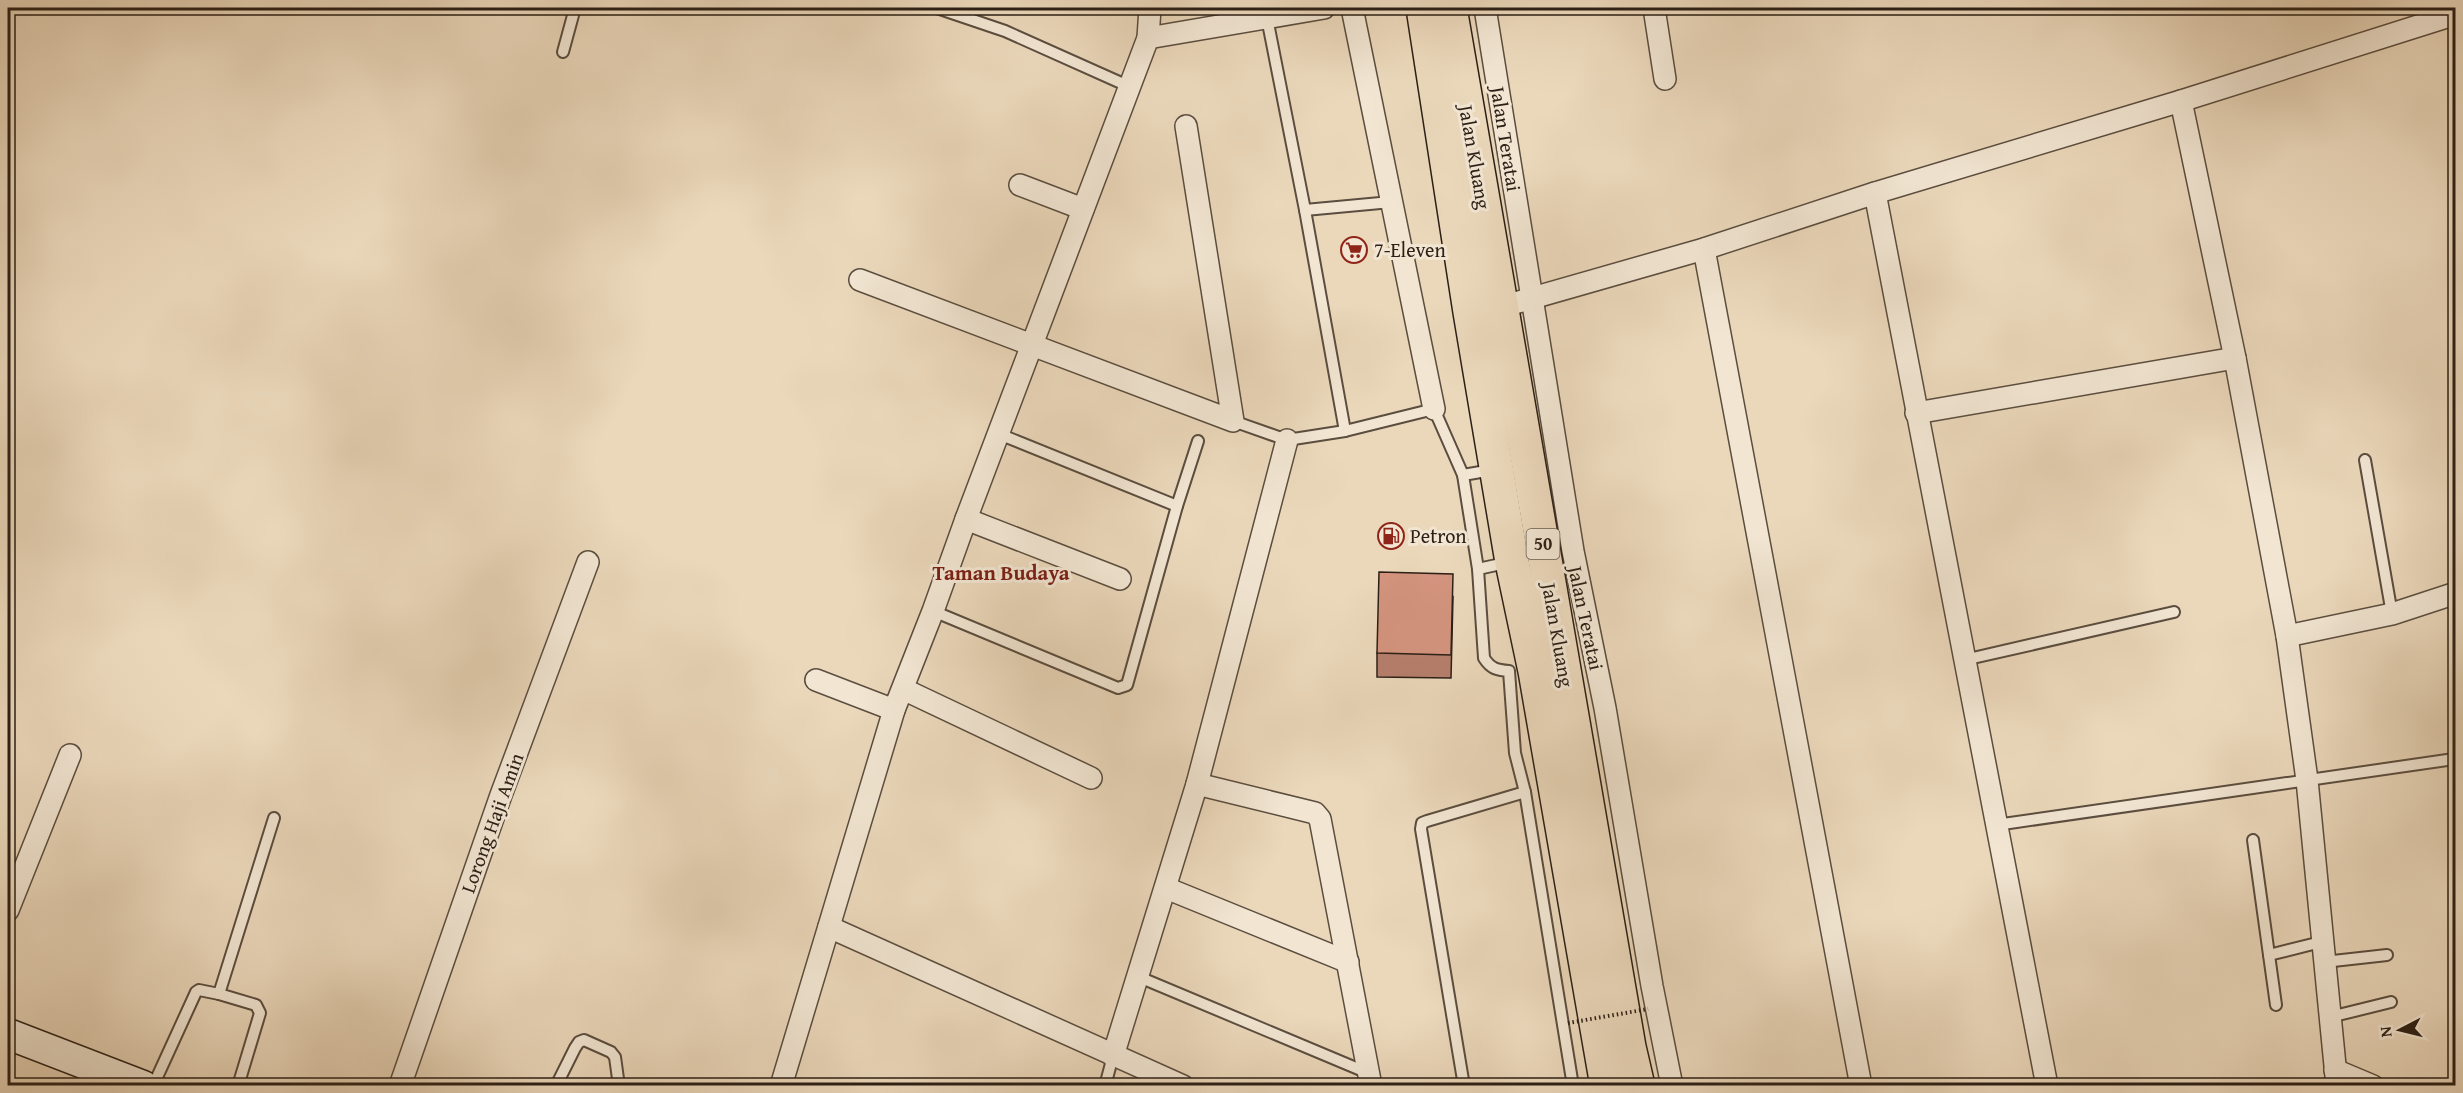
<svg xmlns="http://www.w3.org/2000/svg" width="2463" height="1093" font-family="'Gentium Book Plus',serif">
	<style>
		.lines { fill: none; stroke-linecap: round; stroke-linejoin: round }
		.lane-casing { stroke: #5b4d3f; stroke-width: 14 }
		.street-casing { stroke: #5b4d3f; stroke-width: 24 }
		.secondary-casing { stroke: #2b1f16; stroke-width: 33 }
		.highway-casing { stroke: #2b1f16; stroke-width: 36 }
		.lane { stroke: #f2e6d3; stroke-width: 10 }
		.street { stroke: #f2e6d3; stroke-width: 21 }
		.secondary { stroke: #f2e6d3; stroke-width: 30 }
		.highway { stroke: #ebd8bb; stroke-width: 33 }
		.path-bridge { stroke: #2b1f16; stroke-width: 4; stroke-dasharray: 1.5 3; stroke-linecap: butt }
		.wall { fill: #b67f6d; stroke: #2b1f16; stroke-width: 1.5 }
		.building { fill: #d4947f; stroke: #2b1f16; stroke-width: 1.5 }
		.labels { text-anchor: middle; stroke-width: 6; stroke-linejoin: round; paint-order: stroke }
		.shield { fill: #f2e6d3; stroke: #675b4f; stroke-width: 1.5 }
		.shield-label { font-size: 18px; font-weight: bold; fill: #2b1f16 }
		.street-label { font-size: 20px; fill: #2b1f16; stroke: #f2e6d3 }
		.poi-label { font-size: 20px; fill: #2b1f16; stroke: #f2e6d3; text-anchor: start }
		.neighbourhood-label { font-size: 21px; font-weight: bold; fill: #7a1f14; stroke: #f2e6d3 }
	</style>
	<rect width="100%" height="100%" fill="#ebd8bb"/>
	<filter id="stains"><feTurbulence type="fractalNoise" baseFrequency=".00333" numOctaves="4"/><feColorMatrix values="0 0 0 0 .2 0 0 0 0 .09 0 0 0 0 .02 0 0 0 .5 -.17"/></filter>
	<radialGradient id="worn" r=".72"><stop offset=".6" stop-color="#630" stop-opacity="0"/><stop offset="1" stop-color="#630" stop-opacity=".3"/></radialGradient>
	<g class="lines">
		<defs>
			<g id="lane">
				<path d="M937,8L1005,31L1128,86"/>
				<path d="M1267,18L1305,210L1345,431"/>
				<path d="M563,52L575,8"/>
				<path d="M1305,210L1391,202"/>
				<path d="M1233,421L1287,440L1345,431L1434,409L1463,475L1478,569L1484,658C1491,669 1497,670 1509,671L1515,753L1525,792L1573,1086"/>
				<path d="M999,434L1177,506"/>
				<path d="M2365,460L2392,614"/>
				<path d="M1463,475L1492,470"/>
				<path d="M1478,569L1510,562"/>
				<path d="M933,611L1118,688L1127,685L1177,506L1198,441"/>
				<path d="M1964,660L2174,612"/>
				<path d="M1996,825L2454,759"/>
				<path d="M2253,840L2269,955"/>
				<path d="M2324,962L2387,955"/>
				<path d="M1139,977L1368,1073"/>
				<path d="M2276,1005L2269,955L2321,942"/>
				<path d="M2330,1017L2391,1002"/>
				<path d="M83,1086L90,1066"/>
				<path d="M153,1086L196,992L199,990L219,994"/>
				<path d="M238,1086L260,1013L256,1005L219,994L274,818"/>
				<path d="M556,1086L575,1048L579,1042L584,1040L611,1052L615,1057L619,1086"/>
				<path d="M1105,1086L1113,1056"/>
				<path d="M1464,1086L1421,829L1422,823L1427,821L1525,792"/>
			</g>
			<g id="street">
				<path d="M1352,8L1434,409"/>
				<path d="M1485,8L1573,551L1605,708L1652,986L1672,1086"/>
				<path d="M1654,8L1665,79"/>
				<path d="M1148,38L1324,8"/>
				<path d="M2181,101L2235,358L2287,636L2307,780L2337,1086"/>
				<path d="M1020,185L1083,209"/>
				<path d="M1875,193L2047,1086"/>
				<path d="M1704,249L1861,1086"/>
				<path d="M860,280L1233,421L1186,126"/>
				<path d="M1501,307L1704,249L1875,193L2181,101L2456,14"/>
				<path d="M1916,413L2235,358"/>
				<path d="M966,519L1120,579"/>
				<path d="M2287,636L2392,614L2456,593"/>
				<path d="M816,680L894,710"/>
				<path d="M903,689L1091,778"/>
				<path d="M1197,784L1315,813L1320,819L1371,1086"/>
				<path d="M1166,888L1348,962"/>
				<path d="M8,910L70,755"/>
				<path d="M829,927L1183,1086"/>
				<path d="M1113,1056L1197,784L1287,440"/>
				<path d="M2335,1070L2373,1086"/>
				<path d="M400,1086L501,795L588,562"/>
				<path d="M781,1086L894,710L933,611L966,519L1148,38L1150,8"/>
			</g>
			<path id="secondary" d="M8,1034L143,1086"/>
			<g id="highway">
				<path d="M1423,8L1470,312L1512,562L1535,671L1607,1086"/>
				<path d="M1450,8L1629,1047L1638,1086"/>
			</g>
		</defs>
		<!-- lane casing -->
		<use href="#lane" class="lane-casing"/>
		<!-- street casing -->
		<use href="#street" class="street-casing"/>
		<!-- secondary casing -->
		<use href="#secondary" class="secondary-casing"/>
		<!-- highway casing -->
		<use href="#highway" class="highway-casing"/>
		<!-- lane -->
		<use href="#lane" class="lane"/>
		<!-- street -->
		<use href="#street" class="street"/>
		<!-- secondary -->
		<use href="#secondary" class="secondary"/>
		<!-- highway -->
		<use href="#highway" class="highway"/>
		<!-- path-bridge -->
		<path class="path-bridge" d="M1568,1023L1648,1009"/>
	</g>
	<!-- wall -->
	<path class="wall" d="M1453,597L1451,678L1377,677V653Z"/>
	<!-- building -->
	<path class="building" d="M1379,572L1453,574L1451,655L1377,653Z"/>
	<!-- icons -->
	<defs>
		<symbol id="supermarket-ring" viewBox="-11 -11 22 22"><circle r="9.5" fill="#f2e6d3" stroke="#8f2418" stroke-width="1.5"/><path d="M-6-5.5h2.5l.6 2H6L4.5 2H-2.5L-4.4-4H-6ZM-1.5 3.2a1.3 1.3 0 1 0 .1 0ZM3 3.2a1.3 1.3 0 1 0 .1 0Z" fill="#8f2418"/></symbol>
		<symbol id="fuel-ring" viewBox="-11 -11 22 22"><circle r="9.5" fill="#f2e6d3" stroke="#8f2418" stroke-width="1.5"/><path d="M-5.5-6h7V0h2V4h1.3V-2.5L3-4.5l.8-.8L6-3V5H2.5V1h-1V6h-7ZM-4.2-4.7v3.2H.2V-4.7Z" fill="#8f2418"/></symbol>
	</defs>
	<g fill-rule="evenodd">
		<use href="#supermarket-ring" x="1339" y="235" width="30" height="30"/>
		<use href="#fuel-ring" x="1376" y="521" width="30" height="30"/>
	</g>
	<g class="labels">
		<!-- shield labels -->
		<rect class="shield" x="1526.5" y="529" width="33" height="30" rx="4.5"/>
		<g class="shield-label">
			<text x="1543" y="550">50</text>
		</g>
		<!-- street labels -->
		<g class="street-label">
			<text transform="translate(1506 139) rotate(81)" y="7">Jalan Teratai</text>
			<text transform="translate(1475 157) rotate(80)" y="7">Jalan Kluang</text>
			<text transform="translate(1586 618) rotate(78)" y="7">Jalan Teratai</text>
			<text transform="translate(1558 635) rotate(80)" y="7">Jalan Kluang</text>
			<text transform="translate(492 823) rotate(-70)" y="7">Lorong Haji Amin</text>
		</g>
		<!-- poi labels -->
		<g class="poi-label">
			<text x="1374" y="257">7-Eleven</text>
			<text x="1410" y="543">Petron</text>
		</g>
		<!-- neighbourhood labels -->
		<g class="neighbourhood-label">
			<text x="1001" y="580">Taman Budaya</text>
		</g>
	</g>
	<!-- margin -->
	<rect width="2463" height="1093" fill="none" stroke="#ebd8bb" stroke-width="30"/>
	<rect x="9" y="9" width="2445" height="1075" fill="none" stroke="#2b1f16" stroke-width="3"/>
	<rect x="15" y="15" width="2433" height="1063" fill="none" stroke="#2b1f16" stroke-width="1.5"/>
	<!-- north arrow -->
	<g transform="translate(2400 1030) rotate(263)" stroke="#f2e6d3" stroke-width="4.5" paint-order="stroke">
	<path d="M0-4.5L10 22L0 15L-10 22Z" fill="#2b1f16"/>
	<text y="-9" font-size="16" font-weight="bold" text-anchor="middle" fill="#2b1f16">N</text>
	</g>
	<rect width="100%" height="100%" filter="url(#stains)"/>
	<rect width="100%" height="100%" fill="url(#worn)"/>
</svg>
